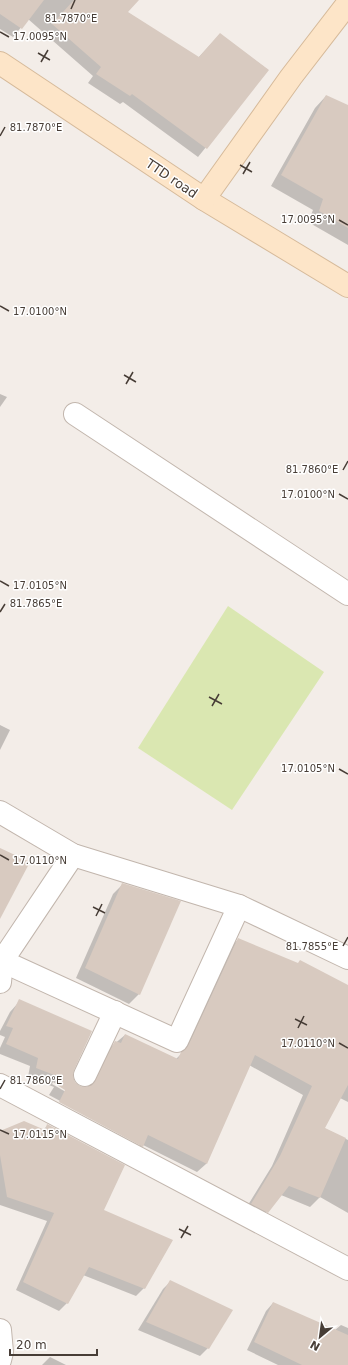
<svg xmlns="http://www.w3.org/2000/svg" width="348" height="1365" font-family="'DejaVu Sans',sans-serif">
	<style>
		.green { fill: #dae7b1 }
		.shadow { fill: #0003; fill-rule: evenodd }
		.building { fill: #d8cac0 }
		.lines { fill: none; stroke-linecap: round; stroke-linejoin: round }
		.street-casing { stroke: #c2b6ad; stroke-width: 24 }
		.secondary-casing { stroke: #d6ba9a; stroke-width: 24 }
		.street { stroke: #fff; stroke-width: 22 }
		.secondary { stroke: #fde5c8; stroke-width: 22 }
		.ticks { fill: none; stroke: #473d36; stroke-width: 1.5 }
		.labels { text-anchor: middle; stroke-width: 3; stroke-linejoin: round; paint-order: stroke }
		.street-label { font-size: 13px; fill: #473d36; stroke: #fff }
		.ticks-label { font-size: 10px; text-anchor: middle; fill: #473d36; stroke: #fff; stroke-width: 3; stroke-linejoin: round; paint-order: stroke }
	</style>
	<rect width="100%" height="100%" fill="#f3ede8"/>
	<!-- green -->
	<path class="green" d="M228,606L324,672L232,810L138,748Z"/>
	<!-- shadow -->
	<g class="shadow">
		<path d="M0,0H137L127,12L198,58L220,34L268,70L198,157L123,102L120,104L88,83L93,76L28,19L13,37L0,29Z"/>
		<path d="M326,96L348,107V245L308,222L313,210L271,186L315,108Z"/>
		<path d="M0,394L7,397L0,407Z"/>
		<path d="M0,725L10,730L0,750Z"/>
		<path d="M123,884L139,994L129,1004L76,978L113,894Z"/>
		<path d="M238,940L348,998V1102L340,1098L324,1128L348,1140V1213L320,1197L310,1207L281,1195L258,1221L243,1213L272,1166L303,1095L249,1065L206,1164L197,1172L143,1145L133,1155L51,1111L56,1102L140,1146V1144L49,1095L54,1087L28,1077L30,1066L0,1054V1048L5,1037L0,1035V1031L10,1012L18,1003L73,1070L72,1076L74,1082L80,1087L87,1088L106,1051L125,1035L176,1059L181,1054L229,948ZM53,1082L66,1090V1092L52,1084Z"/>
		<path d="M48,1125L103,1211L144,1288L136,1296L83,1275L67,1303L59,1311L16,1290L47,1221L0,1205V1132L43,1130Z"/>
		<path d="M171,1281L208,1348L200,1356L138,1330L163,1289Z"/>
		<path d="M273,1303L335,1330L341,1325L348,1328V1365H278L247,1350L266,1311Z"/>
		<path d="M50,1357L66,1365H42Z"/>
	</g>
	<!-- building -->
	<g class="building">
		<path d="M0,0H44L22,29L0,14Z"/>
		<path d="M74,0H139L128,12L199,57L220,33L269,70L207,149L132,94L130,96L96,74L101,67L52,24Z"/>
		<path d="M326,95L348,105V228L319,211L323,199L281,175Z"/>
		<path d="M0,848L30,862L0,919Z"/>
		<path d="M122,883L181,901L140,995L85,968Z"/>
		<path d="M238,938L298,963L300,960L348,985V1085L325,1128L346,1138L320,1198L289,1186L268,1213L251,1204L280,1156L312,1086L255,1055L207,1164L148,1135L143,1147L59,1102L65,1090L57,1085L62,1078L36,1068L38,1058L6,1044L13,1028L6,1026L19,999L92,1031L74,1070L73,1076L75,1082L80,1086L86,1087L92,1085L115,1041L121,1043L125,1034L178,1059L181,1052L188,1046Z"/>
		<path d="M24,1121L45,1130L47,1124L125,1165L104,1210L173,1240L145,1289L89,1267L68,1304L23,1282L54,1213L7,1197L0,1155V1131Z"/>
		<path d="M170,1280L233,1310L209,1349L146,1322Z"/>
		<path d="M273,1302L348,1335V1365H302L254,1342Z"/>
	</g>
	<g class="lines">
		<defs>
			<g id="street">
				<path d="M75,414L348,594"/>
				<path d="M0,812L73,855L239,906L348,958"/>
				<path d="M2,961L177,1041L239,906"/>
				<path d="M0,982L2,961L73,855"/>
				<path d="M85,1075L115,1012"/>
				<path d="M0,1085L348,1269"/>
				<path d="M0,1330L2,1352L0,1360"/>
			</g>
			<g id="secondary">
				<path d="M0,63L204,199L348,286"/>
				<path d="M204,199L291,77L348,3"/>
			</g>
		</defs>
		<!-- street casing -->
		<use href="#street" class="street-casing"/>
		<!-- secondary casing -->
		<use href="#secondary" class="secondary-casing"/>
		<!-- street -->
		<use href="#street" class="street"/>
		<!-- secondary -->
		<use href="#secondary" class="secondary"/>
	</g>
	<!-- ticks -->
	<path class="ticks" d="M71,9L75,0M0,32L9,37M38,53L50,60M41,62L48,50M0,136L5,127M240,165L252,172M243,174L250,162M339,220L348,225M0,306L9,311M124,375L136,382M126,384L133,372M343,470L348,461M339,494L348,499M0,581L9,586M0,612L5,604M209,697L222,704M212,706L219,694M339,769L348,774M0,855L9,860M93,907L105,913M96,916L102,904M343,946L348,937M295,1019L307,1025M298,1028L304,1016M339,1043L348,1048M0,1089L5,1080M0,1130L9,1134M179,1229L191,1235M181,1238L188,1226"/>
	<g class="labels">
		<!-- street labels -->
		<g class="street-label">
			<text transform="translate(172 178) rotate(34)" y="5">TTD road</text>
		</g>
	</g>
	<g class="ticks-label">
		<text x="71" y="22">81.7870°E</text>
		<text x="40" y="40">17.0095°N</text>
		<text x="36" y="131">81.7870°E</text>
		<text x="308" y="223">17.0095°N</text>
		<text x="40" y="315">17.0100°N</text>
		<text x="312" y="473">81.7860°E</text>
		<text x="308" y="498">17.0100°N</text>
		<text x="40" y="589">17.0105°N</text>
		<text x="36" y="607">81.7865°E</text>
		<text x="308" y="772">17.0105°N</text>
		<text x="40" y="864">17.0110°N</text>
		<text x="312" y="950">81.7855°E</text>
		<text x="308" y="1047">17.0110°N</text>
		<text x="36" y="1084">81.7860°E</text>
		<text x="40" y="1138">17.0115°N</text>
	</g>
	<!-- north arrow -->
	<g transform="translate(320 1337) rotate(209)" stroke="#ffffff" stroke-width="3" paint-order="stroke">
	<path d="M0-3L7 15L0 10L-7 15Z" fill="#473d36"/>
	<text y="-6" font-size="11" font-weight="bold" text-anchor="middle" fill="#473d36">N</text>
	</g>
	<!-- scale -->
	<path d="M10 1349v6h87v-6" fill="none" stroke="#473d36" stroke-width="2"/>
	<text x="16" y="1349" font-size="12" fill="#473d36" stroke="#ffffff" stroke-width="3" paint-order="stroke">20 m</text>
</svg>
